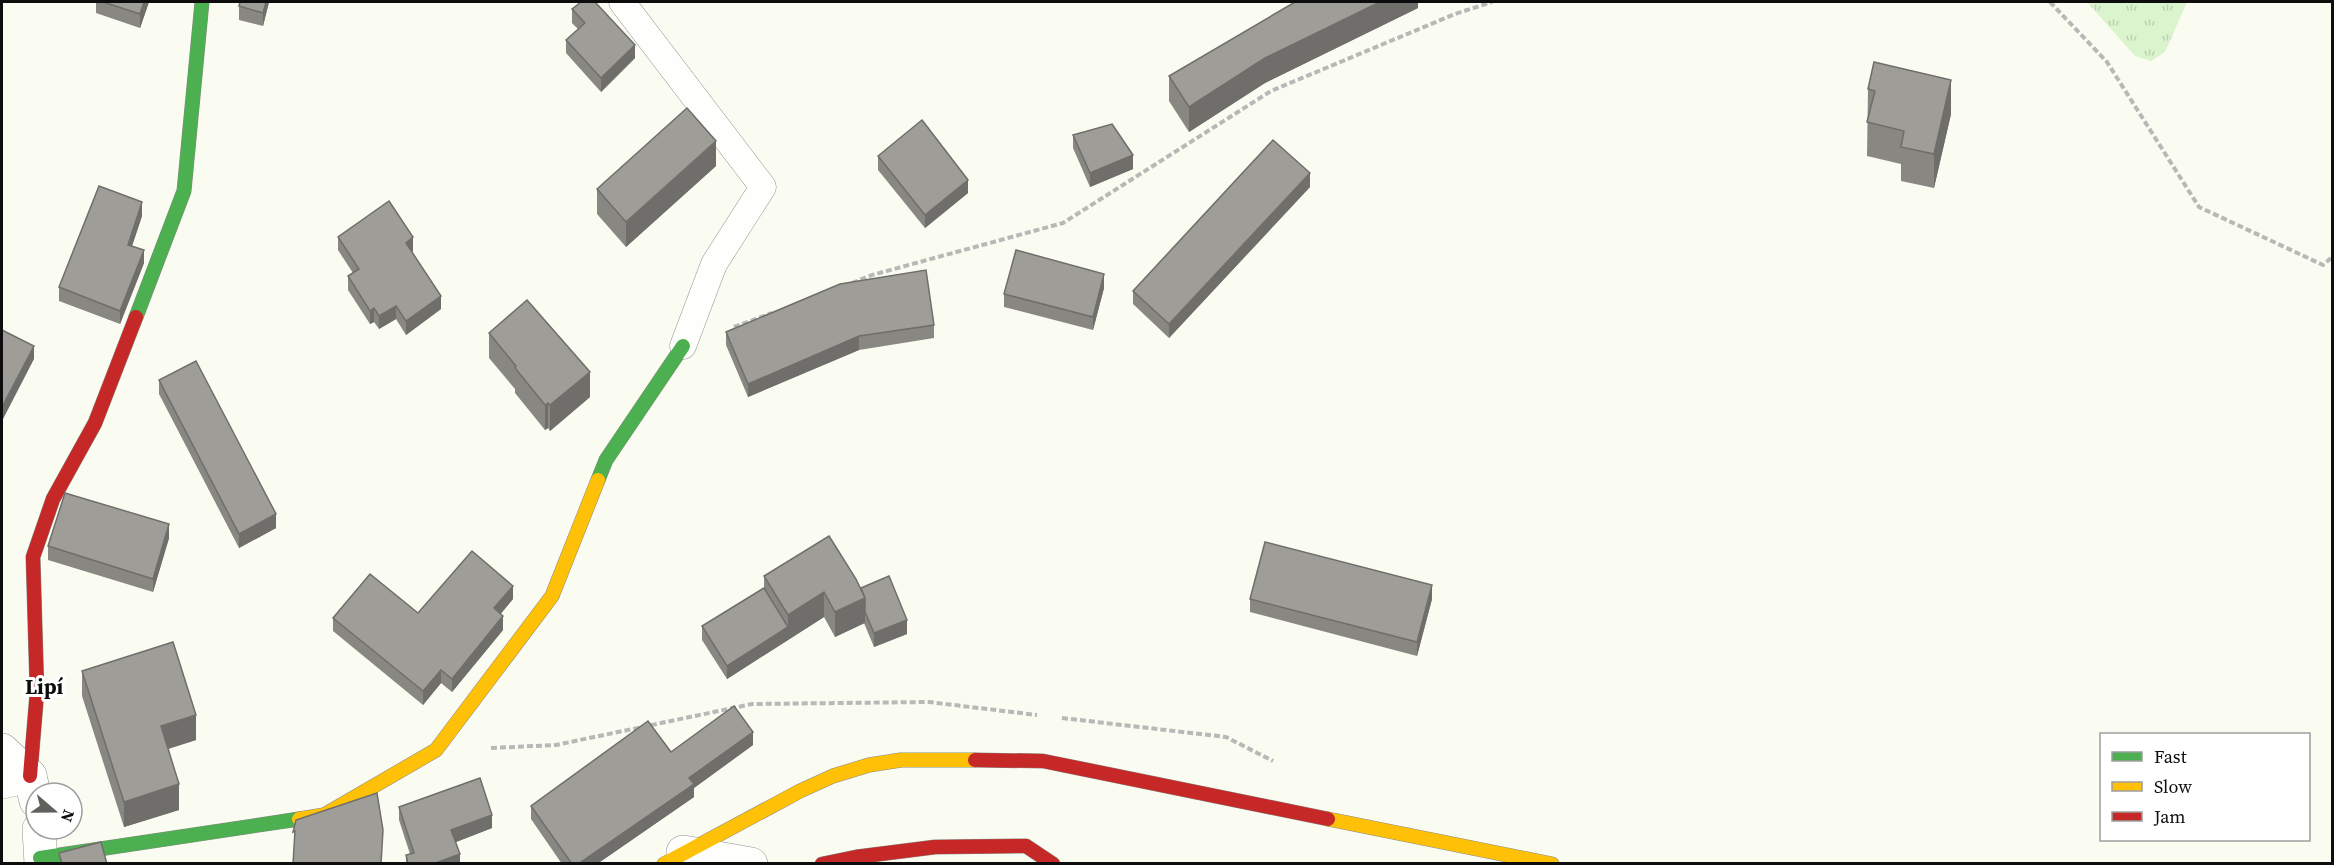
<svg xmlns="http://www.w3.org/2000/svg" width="2334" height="865" font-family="'Source Serif 4',serif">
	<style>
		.grass { fill: url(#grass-tufts) }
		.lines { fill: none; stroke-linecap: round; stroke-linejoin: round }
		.lane-casing { stroke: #949490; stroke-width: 27 }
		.street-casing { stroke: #949490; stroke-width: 34 }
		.fast-casing { stroke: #8a8b86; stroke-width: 15 }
		.slow-casing { stroke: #8a8b86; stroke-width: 15 }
		.jam-casing { stroke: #8a8b86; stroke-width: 15 }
		.path { stroke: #b8b8b6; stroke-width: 4; stroke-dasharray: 6 3; stroke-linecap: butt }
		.lane { stroke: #fefefd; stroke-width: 26 }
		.street { stroke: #fefefd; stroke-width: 33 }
		.fast { stroke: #4caf50; stroke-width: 14 }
		.slow { stroke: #ffc107; stroke-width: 14 }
		.jam { stroke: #c62828; stroke-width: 14 }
		.wall { fill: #888782 }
		.shaded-wall { fill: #6f6e6a }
		.building { fill: #9e9d97; stroke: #6f6e6a; stroke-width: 1.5 }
		.labels { text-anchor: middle; stroke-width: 6; stroke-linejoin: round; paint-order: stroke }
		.quarter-label { font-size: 21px; font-weight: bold; fill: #0d0d0d; stroke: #fff }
	</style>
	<defs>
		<pattern id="grass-tufts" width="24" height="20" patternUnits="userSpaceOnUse" patternTransform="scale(1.5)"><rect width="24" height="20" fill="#dbf4ce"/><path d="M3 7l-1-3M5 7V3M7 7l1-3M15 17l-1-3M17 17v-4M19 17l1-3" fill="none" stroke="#bbd0b0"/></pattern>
	</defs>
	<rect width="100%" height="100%" fill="#fafbf1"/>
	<!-- grass -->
	<path class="grass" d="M2087,2H2187L2165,52L2151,61L2135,56Z"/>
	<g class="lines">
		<defs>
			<path id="lane" d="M622,2L763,187L714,264L683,346"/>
			<g id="street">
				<path d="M2,750L30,776"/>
				<path d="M2,782L30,776L36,801"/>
				<path d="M39,829L41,864"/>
				<path d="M683,852L751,864"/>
			</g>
			<g id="fast">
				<path d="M136,317L184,191L202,2"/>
				<path d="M598,480L606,460L683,346"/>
				<path d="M40,858L299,819"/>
			</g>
			<g id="slow">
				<path d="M299,819L324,815L436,750L552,596L598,480"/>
				<path d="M1328,819L1552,864"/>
				<path d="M664,864L800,791L833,776L869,765L901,760H975"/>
			</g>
			<g id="jam">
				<path d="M975,760L1043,761L1328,819"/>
				<path d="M30,776L37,692L33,557L53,499L95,423L136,317"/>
				<path d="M822,864L856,857L935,847L1026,846L1053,864"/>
			</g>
		</defs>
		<!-- lane casing -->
		<use href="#lane" class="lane-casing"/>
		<!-- street casing -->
		<use href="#street" class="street-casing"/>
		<!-- fast casing -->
		<use href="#fast" class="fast-casing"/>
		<!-- slow casing -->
		<use href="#slow" class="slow-casing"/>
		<!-- jam casing -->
		<use href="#jam" class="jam-casing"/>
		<!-- path -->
		<g class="path">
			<path d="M2050,2L2107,62L2199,207L2323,265L2332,257"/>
			<path d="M852,283L872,275L1063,223L1271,91L1455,14L1492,2"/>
			<path d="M734,327L772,313"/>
			<path d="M1062,718L1226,737L1273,761"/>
			<path d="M491,748L556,745L752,704L929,702L1037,715"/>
		</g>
		<!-- lane -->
		<use href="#lane" class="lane"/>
		<!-- street -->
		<use href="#street" class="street"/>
		<!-- fast -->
		<use href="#fast" class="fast"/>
		<!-- slow -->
		<use href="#slow" class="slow"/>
		<!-- jam -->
		<use href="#jam" class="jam"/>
	</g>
	<!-- wall -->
	<g class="wall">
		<path d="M96,2H149L140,28L96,13Z"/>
		<path d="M240,2H269L263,26L239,20V6Z"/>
		<path d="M1418,2V8L1265,83L1189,132L1169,101V76Z"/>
		<path d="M572,9L635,58L601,92L566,53V40L578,29L572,23Z"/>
		<path d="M1868,89L1951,114L1934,188L1901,181V164L1867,156Z"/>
		<path d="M1073,135L1133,169L1090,187L1073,148Z"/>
		<path d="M878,156L968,193L925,228L878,170Z"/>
		<path d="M716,166L626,247L597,214V189Z"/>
		<path d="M1310,187L1169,338L1133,304V291Z"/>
		<path d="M142,216L132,246L144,263L120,324L59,301V287Z"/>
		<path d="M338,237L413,251L412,252L441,309L406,335L396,319L379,329L374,322L370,324L348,290V276L353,273L338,250Z"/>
		<path d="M1104,288L1093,330L1004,307V294Z"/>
		<path d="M934,325V338L859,350L748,397L726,345V332Z"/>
		<path d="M489,333L590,397L550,431L548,428L545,430L515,393V389L489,358Z"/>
		<path d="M159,380L276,528L239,548L159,394Z"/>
		<path d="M169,538L153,592L48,560V546Z"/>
		<path d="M764,576L861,588L907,634L874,647L864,623L835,637L824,617L727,679L702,640V626L764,588Z"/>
		<path d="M513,599L500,614L503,630L452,692L441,683L423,705L333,631V618L418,613Z"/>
		<path d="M1250,599H1432L1417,656L1250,612Z"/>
		<path d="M82,671L196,740L168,749L179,810L124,827L82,696Z"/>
		<path d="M753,745L694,788V797L597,864H562L531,819V806L671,752Z"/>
		<path d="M399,807L492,828L456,842L460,864H406V855L410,854L399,820Z"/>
	</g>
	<!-- shaded-wall -->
	<g class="shaded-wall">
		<path d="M144,2H149L140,28V14Z"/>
		<path d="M266,2H269L263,26V13Z"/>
		<path d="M1380,2H1418V8L1265,83L1189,132V107L1265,58Z"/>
		<path d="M635,45V58L601,92V78Z"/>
		<path d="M1951,80V114L1934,188V154Z"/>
		<path d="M716,141V166L626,247V222Z"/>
		<path d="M1133,155V169L1090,187V173Z"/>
		<path d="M1310,173V187L1169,338V324Z"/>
		<path d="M968,180V193L925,228V215Z"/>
		<path d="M142,202V216L128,258V245Z"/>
		<path d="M413,237V251L406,256V243Z"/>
		<path d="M144,250V263L120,324V311Z"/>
		<path d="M1104,274V288L1093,330V317Z"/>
		<path d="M441,296V309L406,335V321Z"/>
		<path d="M396,306V319L379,329V316Z"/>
		<path d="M374,308V322L370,324V311Z"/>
		<path d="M859,336V350L748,397V384Z"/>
		<path d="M34,346V359L2,421V407Z"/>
		<path d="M590,372V397L550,431V405Z"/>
		<path d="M548,403V428L545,430V405Z"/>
		<path d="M276,514V528L239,548V534Z"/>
		<path d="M169,524V538L153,592V579Z"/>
		<path d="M1432,585V599L1417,656V642Z"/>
		<path d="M513,586V599L494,622V608Z"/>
		<path d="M824,592V617L788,640V615Z"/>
		<path d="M865,598V623L835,637V612Z"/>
		<path d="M503,616V630L452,692V679Z"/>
		<path d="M907,620V634L874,647V633Z"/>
		<path d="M788,627V640L727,679V666Z"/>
		<path d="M441,670V683L423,705V691Z"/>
		<path d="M196,715V740L161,751V726Z"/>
		<path d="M753,732V745L694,788V797L597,864H578L689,778Z"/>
		<path d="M179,784V810L124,827V802Z"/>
		<path d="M492,815V828L451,844V830Z"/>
		<path d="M460,854V864H433Z"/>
	</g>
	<!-- building -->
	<g class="building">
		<path d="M103,2H144L140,14Z"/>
		<path d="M240,2H266L263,13L239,6Z"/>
		<path d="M581,2H595L635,45L601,78L566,40L585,23L572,9Z"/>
		<path d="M1295,2H1380L1265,58L1189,107L1169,76Z"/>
		<path d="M1874,62L1951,80L1934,154L1901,147L1904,131L1867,122L1875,91L1868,89Z"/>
		<path d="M687,108L716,141L626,222L597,189Z"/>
		<path d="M922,120L968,180L925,215L878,156Z"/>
		<path d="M1112,124L1133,155L1090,173L1073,135Z"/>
		<path d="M1273,140L1310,173L1169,324L1133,291Z"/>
		<path d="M99,186L142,202L128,245L144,250L120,311L59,287Z"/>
		<path d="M389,201L413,237L406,243L441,296L406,321L396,306L379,316L374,308L370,311L348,276L359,269L338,237Z"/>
		<path d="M1016,250L1104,274L1093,317L1004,294Z"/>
		<path d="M926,270L934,325L859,336L748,384L726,332L840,284Z"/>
		<path d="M527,300L590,372L550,405L548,403L545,405L515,368L516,366L489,333Z"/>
		<path d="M2,330L34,346L2,407Z"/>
		<path d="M196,361L276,514L239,534L159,380Z"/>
		<path d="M65,493L169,524L153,579L48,546Z"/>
		<path d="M829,536L856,579L865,598L835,612L824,592L788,615L764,576Z"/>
		<path d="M1265,542L1432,585L1417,642L1250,599Z"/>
		<path d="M472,551L513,586L494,608L503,616L452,679L441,670L423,691L333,618L370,574L418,613Z"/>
		<path d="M889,576L907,620L874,633L865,612V598L861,588Z"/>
		<path d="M764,588L788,627L727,666L702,626Z"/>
		<path d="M173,642L196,715L161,726L179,784L124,802L82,671Z"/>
		<path d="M734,706L753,732L689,778L694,784L578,864H572L531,806L648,721L671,752Z"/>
		<path d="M480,778L492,815L451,830L460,854L433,864H408L406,855L414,853L399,807Z"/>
		<path d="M377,793L383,830L381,864H293L295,831L293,832L296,820Z"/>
		<path d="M101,842L107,864H62L59,853Z"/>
	</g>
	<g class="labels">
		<!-- quarter labels -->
		<g class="quarter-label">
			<text x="44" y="694">Lipí</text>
		</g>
	</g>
	<!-- border -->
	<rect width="2334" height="865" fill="none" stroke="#0d0d0d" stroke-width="6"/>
	<!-- legend -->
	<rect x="2100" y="733" width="210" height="108" fill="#ffffff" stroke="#9e9e9e" stroke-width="1.5"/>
	<rect x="2112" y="752" width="30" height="9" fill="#4caf50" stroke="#9e9e9e" stroke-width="1.5"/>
	<text x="2154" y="763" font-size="18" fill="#0d0d0d">Fast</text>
	<rect x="2112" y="782" width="30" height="9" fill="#ffc107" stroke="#9e9e9e" stroke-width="1.5"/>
	<text x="2154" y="793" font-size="18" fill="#0d0d0d">Slow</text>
	<rect x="2112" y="812" width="30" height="9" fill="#c62828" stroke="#9e9e9e" stroke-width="1.5"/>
	<text x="2154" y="823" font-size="18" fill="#0d0d0d">Jam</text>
	<!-- north arrow -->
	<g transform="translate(54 811) rotate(110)"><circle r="28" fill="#ffffff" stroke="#9e9e9e" stroke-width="1.5"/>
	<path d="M0-4.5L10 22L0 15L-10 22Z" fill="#60605d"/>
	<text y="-9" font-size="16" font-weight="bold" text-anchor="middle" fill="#0d0d0d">N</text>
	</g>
</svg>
